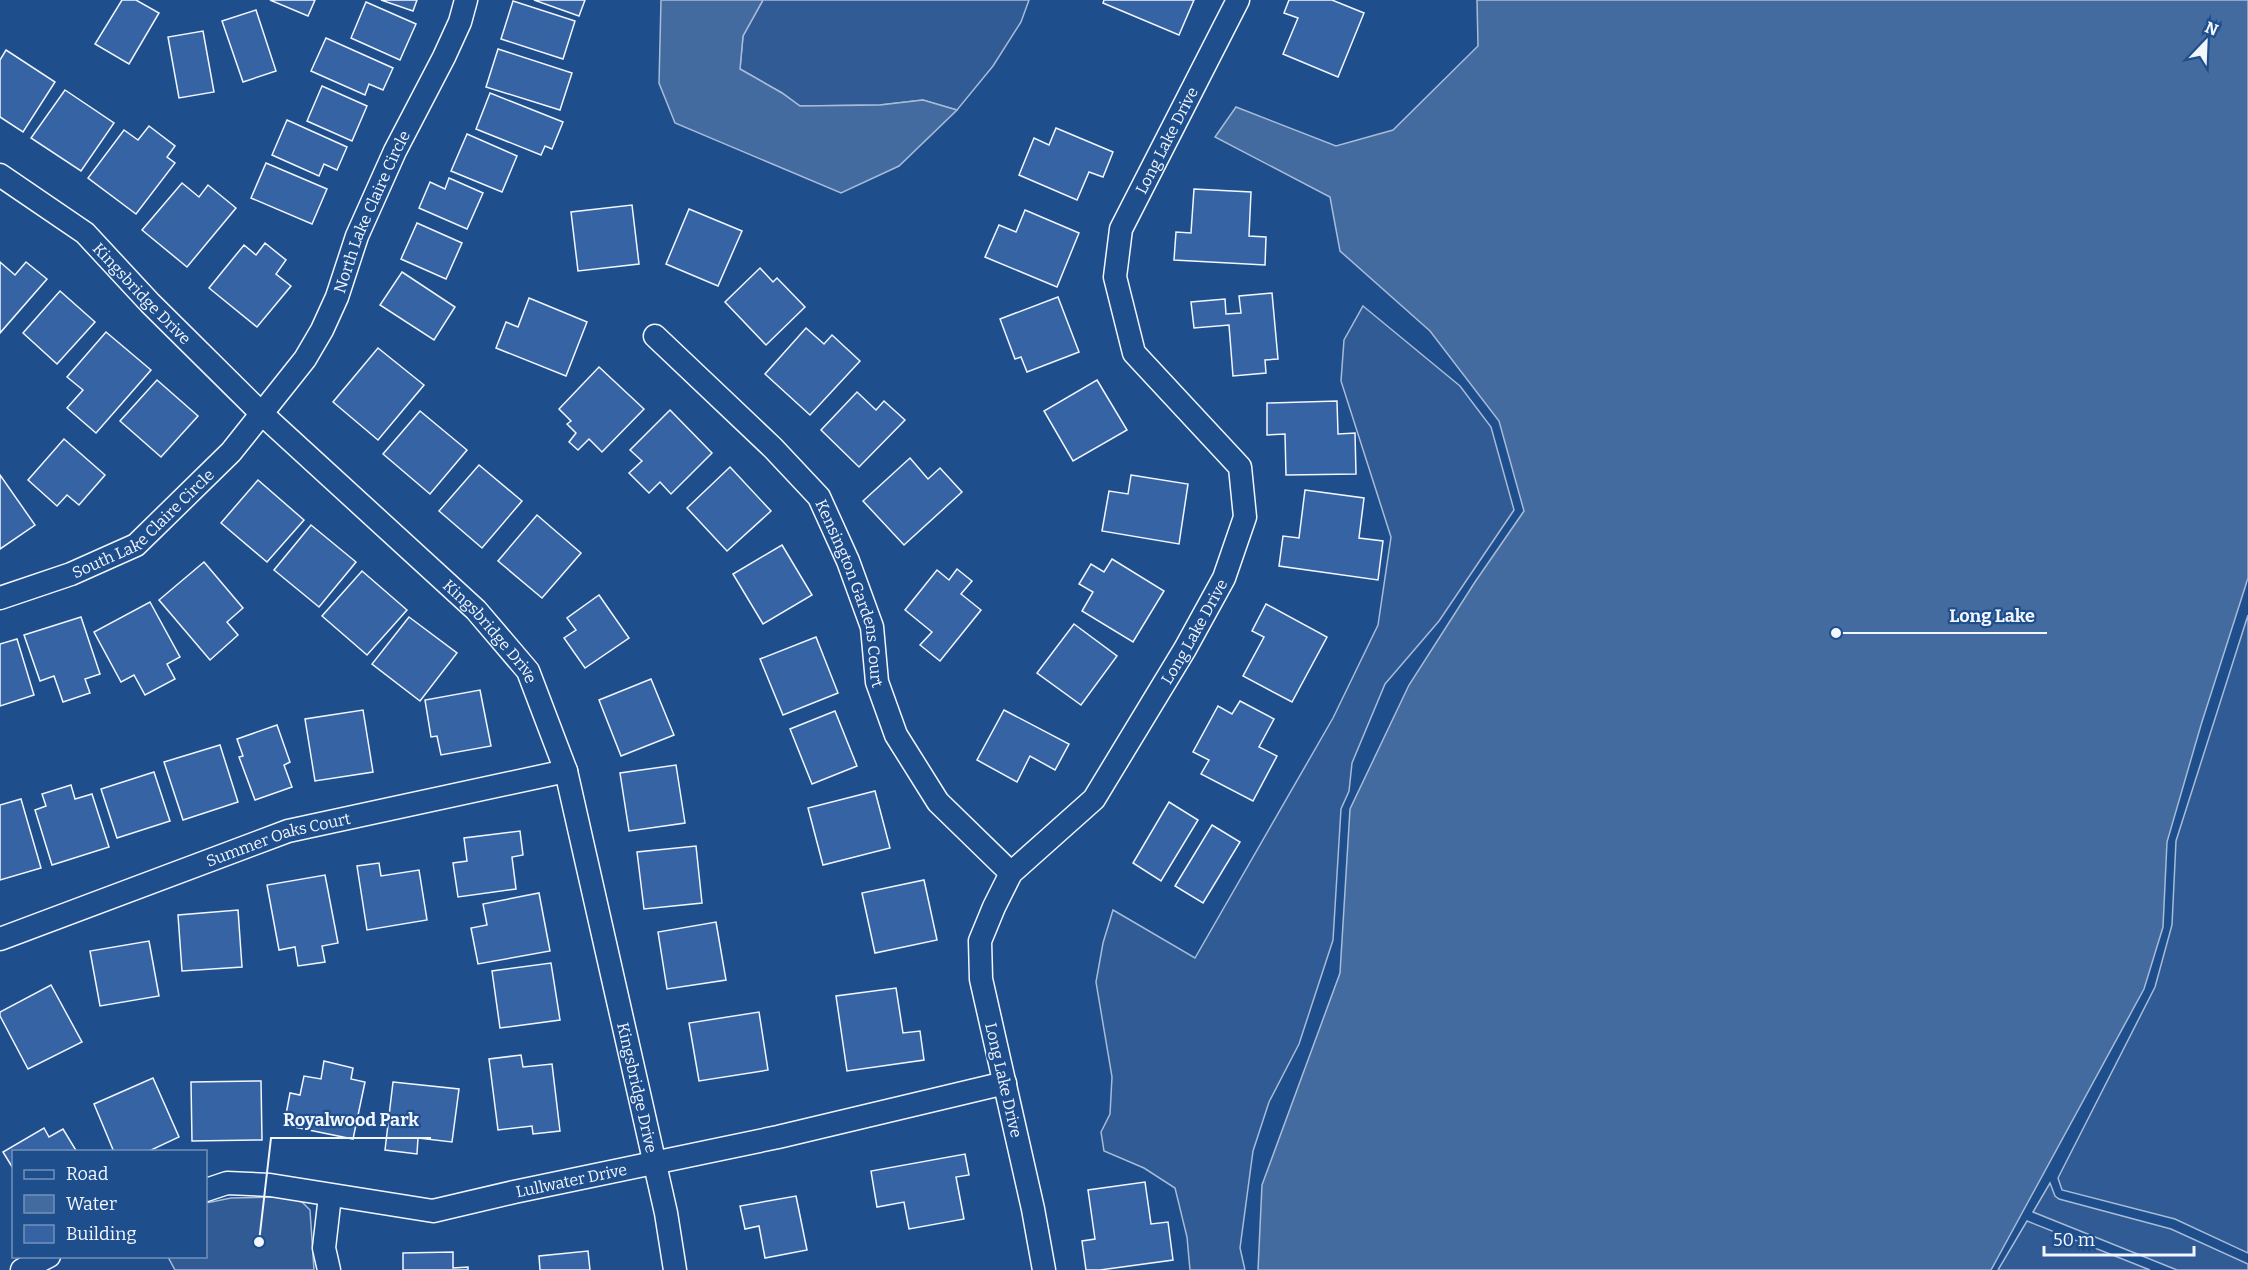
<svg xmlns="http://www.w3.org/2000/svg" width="2248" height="1270" font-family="Bitter,serif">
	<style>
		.built { fill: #305b95; stroke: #a8bbd7; stroke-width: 1.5 }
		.water { fill: #446ba0; stroke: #a8bbd7; stroke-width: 1.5 }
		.building { fill: #3563a3; stroke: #f2f6ff; stroke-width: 1.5 }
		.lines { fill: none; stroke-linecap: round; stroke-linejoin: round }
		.minor-casing { stroke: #f2f6ff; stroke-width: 25 }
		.minor { stroke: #1f4e8c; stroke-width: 22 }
		.labels { text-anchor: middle; stroke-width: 4.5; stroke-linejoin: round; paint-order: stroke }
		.street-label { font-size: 16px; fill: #f2f6ff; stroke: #1f4e8c }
		.leader { fill: none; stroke: #f2f6ff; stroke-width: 2 }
		.callout-dot { fill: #f2f6ff; stroke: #1f4e8c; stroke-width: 2 }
		.callout-label { font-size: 18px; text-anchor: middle; font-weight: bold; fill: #f2f6ff; stroke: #1f4e8c; stroke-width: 4.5; stroke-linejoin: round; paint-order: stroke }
	</style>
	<rect width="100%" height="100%" fill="#1f4e8c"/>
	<!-- built -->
	<g class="built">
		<path d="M763,0H1029L1021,22L993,66L957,110L923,100L880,105L800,106L782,93L740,69L743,36Z"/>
		<path d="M1363,306L1460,386L1491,427L1514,510L1439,621L1385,684L1352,763L1349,791L1341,809L1333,940L1299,1044L1269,1102L1253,1151L1240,1248L1245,1270H1190L1187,1237L1175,1188L1144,1168L1104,1151L1101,1132L1110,1114L1112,1077L1096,982L1103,943L1113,910L1195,958L1333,718L1378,625L1391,537L1341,381L1344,340Z"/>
		<path d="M2248,615V1253L2175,1219L2062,1190L2058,1178L2155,987L2172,925L2176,841Z"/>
		<path d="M2050,1183L2055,1196L2059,1199L2171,1229L2248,1264V1270H2177L2033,1212Z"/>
		<path d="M286,1197L302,1202L310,1210L314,1270H175L168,1257L206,1256V1203L231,1198Z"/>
		<path d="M2027,1221L2150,1270H1998Z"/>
	</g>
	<!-- water -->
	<g class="water">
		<path d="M661,0H763L743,36L740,69L782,93L800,106L880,105L923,100L957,110L899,166L841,193L675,123L659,83Z"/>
		<path d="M1477,0H2248V578L2201,725L2167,842L2163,927L2144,989L1991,1270H1258L1262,1185L1340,973L1350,809L1409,685L1475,582L1524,511L1499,421L1430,331L1340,251L1330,197L1215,137L1236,107L1336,146L1393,130L1478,46Z"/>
	</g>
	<!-- building -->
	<g class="building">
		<path d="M122,0H136L159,13L129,64L95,44Z"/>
		<path d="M270,0H315L308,16Z"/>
		<path d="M381,0H417L413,11Z"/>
		<path d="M534,0H585L579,16Z"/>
		<path d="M1104,0H1194L1179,35L1103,3Z"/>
		<path d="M1289,0H1332L1364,13L1338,77L1283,54L1298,18L1284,13Z"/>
		<path d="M513,1L575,21L563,59L501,39Z"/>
		<path d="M366,2L416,24L400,60L351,38Z"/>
		<path d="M256,10L276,71L243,82L222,21Z"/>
		<path d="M203,31L214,92L179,98L168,37Z"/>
		<path d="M326,38L393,68L383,90L369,84L365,95L311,71Z"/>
		<path d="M498,49L572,73L560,110L486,87Z"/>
		<path d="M6,50L55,82L23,132L0,117V60Z"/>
		<path d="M322,86L367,106L352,141L307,121Z"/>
		<path d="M65,90L114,123L81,171L31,138Z"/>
		<path d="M490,93L563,122L552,149L545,146L541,155L476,129Z"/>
		<path d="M287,120L347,147L337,170L324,164L319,176L272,155Z"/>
		<path d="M149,126L175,146L167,157L175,163L136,214L88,178L124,130L138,140Z"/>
		<path d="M1056,128L1113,152L1103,177L1089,172L1077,200L1019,175L1034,138L1049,145Z"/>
		<path d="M467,134L517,156L502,192L451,171Z"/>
		<path d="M266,163L327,189L312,224L251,198Z"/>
		<path d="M449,178L483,193L467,229L419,208L430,182L445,189Z"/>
		<path d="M182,183L199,197L208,185L236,208L187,267L142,230Z"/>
		<path d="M1194,189L1251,192L1249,236L1266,237L1265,265L1174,260L1176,232L1191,233Z"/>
		<path d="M632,205L639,264L578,271L571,212Z"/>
		<path d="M689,209L742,231L718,286L666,264Z"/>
		<path d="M1025,210L1079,233L1057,287L985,257L999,225L1016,232Z"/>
		<path d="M417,223L462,243L446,279L401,259Z"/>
		<path d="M265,243L286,260L276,274L291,286L257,327L209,288L244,245L256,255Z"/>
		<path d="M0,262L15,275L26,262L47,279L0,333Z"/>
		<path d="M760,268L773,282L777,278L805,307L766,345L725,302Z"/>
		<path d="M402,272L455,307L434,340L380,305Z"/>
		<path d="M60,291L95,322L57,364L23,333Z"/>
		<path d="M1272,293L1278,359L1265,360L1266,373L1233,376L1229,325L1194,328L1191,302L1225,299L1226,314L1241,313L1239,296Z"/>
		<path d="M1058,297L1079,352L1027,372L1021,357L1015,359L1000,319Z"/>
		<path d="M529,298L587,322L566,376L496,348L506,322L518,327Z"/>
		<path d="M806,328L824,344L832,335L860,361L810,415L765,374Z"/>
		<path d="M106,332L151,370L96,433L67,408L83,390L67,377Z"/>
		<path d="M378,348L424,385L378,440L333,402Z"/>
		<path d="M599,367L644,409L602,452L589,439L578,450L569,442L576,433L567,424L571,421L559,409Z"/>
		<path d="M157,380L198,416L161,457L120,421Z"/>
		<path d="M1097,380L1127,430L1073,461L1044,411Z"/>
		<path d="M857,392L876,410L884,401L905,420L859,467L821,430Z"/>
		<path d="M1337,401L1338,434L1355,433L1356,474L1286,475L1285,434L1267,435V403Z"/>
		<path d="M670,410L712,453L671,494L660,482L649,493L629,473L642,461L630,450Z"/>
		<path d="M420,411L467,450L430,494L383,454Z"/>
		<path d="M64,439L105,475L79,505L67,495L57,506L28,480Z"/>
		<path d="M910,458L928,479L940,468L962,492L904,545L863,501Z"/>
		<path d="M479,465L522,501L482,548L439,511Z"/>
		<path d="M730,467L771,511L727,551L687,508Z"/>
		<path d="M0,475L35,525L0,549Z"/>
		<path d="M1131,475L1188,484L1179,544L1102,531L1109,491L1128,494Z"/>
		<path d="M258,480L304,520L267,562L221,523Z"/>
		<path d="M1305,490L1364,498L1359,538L1383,541L1378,580L1279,566L1283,536L1299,538Z"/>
		<path d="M537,515L581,553L542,598L498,561Z"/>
		<path d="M311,525L356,562L319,607L274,570Z"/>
		<path d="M782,545L812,595L763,624L733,574Z"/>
		<path d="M1112,559L1164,591L1133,642L1082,611L1093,592L1079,584L1091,564L1104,572Z"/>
		<path d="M204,562L243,608L227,622L238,635L210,660L159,600Z"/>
		<path d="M957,569L972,581L961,594L981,610L940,661L920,645L932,632L905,610L937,570L949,580Z"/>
		<path d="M362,571L407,610L367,655L322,616Z"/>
		<path d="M599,595L629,638L585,668L564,638L576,630L567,618Z"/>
		<path d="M150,602L180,657L167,664L175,679L145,695L134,675L121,682L94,632Z"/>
		<path d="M1266,604L1327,637L1292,702L1243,676L1264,637L1252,631Z"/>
		<path d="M81,617L100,674L85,679L90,693L63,702L54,676L40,681L24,635Z"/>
		<path d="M409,617L457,653L420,701L372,664Z"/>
		<path d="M1074,624L1117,656L1081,705L1037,673Z"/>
		<path d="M816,637L838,693L783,715L760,659Z"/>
		<path d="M17,639L34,695L0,706V644Z"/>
		<path d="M651,679L674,735L621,756L599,700Z"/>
		<path d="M480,690L491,746L441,755L437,736L431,737L425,700Z"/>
		<path d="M1240,701L1274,719L1259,747L1277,756L1253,801L1201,774L1209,760L1193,752L1218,706L1232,714Z"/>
		<path d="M363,710L373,772L315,781L305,719Z"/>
		<path d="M1004,710L1069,744L1055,770L1030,756L1017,782L977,760Z"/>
		<path d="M835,711L857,766L812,784L790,729Z"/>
		<path d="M277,725L290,762L284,765L292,787L255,800L239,757L243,756L237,739Z"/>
		<path d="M220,745L238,802L183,820L164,762Z"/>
		<path d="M676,765L685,823L629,831L620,773Z"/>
		<path d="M154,772L170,821L117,838L101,789Z"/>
		<path d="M71,785L75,799L92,794L109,847L52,865L35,810L46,806L42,794Z"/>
		<path d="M875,791L890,848L823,865L808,808Z"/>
		<path d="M21,799L41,868L0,880V805Z"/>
		<path d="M1169,802L1198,820L1161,881L1133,863Z"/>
		<path d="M1212,825L1240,842L1203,903L1175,886Z"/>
		<path d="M520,831L523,855L512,857L516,889L458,897L453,863L467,861L464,838Z"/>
		<path d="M696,846L702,903L644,909L637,852Z"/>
		<path d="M379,863L381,876L419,870L427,920L367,930L357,866Z"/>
		<path d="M325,875L338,943L322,946L325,962L298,966L295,947L279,950L267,885Z"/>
		<path d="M924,880L937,940L875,953L862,893Z"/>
		<path d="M539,893L550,951L478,964L471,928L487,925L483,904Z"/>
		<path d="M238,910L242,967L182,971L178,915Z"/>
		<path d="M716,922L726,980L667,989L658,932Z"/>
		<path d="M149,941L159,996L100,1006L90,951Z"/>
		<path d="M551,963L560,1020L500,1028L492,971Z"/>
		<path d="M51,985L82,1042L28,1069L0,1016V1012Z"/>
		<path d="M896,988L903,1033L920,1031L924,1060L847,1071L836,996Z"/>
		<path d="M759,1012L768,1070L699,1081L689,1023Z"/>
		<path d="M521,1055L523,1067L552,1064L560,1131L533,1134L532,1126L498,1130L489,1059Z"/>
		<path d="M324,1061L353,1068L351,1079L365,1082L353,1139L284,1125L290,1093L300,1095L304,1076L321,1079Z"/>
		<path d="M153,1078L179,1137L147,1152H114L94,1104Z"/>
		<path d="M261,1081L262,1140L192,1141L191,1082Z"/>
		<path d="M393,1082L459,1089L452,1142L418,1138L417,1154L385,1150Z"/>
		<path d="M44,1128L49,1137L63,1129L77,1152H14V1170L3,1152Z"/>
		<path d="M965,1154L969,1175L956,1177L964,1219L909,1229L904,1202L877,1207L871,1171Z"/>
		<path d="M1145,1182L1151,1224L1168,1222L1173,1260L1100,1270H1086L1082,1241L1095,1239L1088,1190Z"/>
		<path d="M796,1196L807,1250L765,1258L759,1226L745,1229L740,1206Z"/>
		<path d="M588,1251L590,1270H540L539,1256Z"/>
		<path d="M453,1252V1268L468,1267V1270H403V1253Z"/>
	</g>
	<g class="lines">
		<defs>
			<g id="minor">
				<path id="s1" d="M0,175L85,233L150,303L261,413L476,610L528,671L566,771L666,1213L675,1270"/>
				<path id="s2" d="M655,336L773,448L819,497L848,561L872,627L877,682L896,735L938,802L1011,873"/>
				<path id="s3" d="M0,598L71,574L136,545L231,452L305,359L322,330L337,297L357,236L395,151L444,57L460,22L466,0"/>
				<path id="s4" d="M0,939L288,831L566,771"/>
				<path id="s5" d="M206,1190L227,1183L270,1185L433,1211L514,1192L778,1137L1005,1083"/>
				<path d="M22,1270L49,1256"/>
				<path d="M329,1270L324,1248L330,1196"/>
				<path id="s6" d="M1044,1270L1033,1209L981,979L980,941L994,907L1011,873L1094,799L1185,649L1224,578L1245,517L1240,467L1134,353L1115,277L1121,229L1238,0"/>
			</g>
		</defs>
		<!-- minor casing -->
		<use href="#minor" class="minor-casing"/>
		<!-- minor -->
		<use href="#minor" class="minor"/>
	</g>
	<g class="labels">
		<!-- street labels -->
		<g class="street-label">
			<text dy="6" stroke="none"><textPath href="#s6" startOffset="1275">Long Lake Drive</textPath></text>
			<text dy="6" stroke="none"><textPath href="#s3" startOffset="560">North Lake Claire Circle</textPath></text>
			<text dy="6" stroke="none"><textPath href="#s1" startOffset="186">Kingsbridge Drive</textPath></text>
			<text dy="6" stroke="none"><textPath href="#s3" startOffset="164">South Lake Claire Circle</textPath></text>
			<text dy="6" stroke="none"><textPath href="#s2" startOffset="332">Kensington Gardens Court</textPath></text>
			<text dy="6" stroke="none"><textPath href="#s6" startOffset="717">Long Lake Drive</textPath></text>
			<text dy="6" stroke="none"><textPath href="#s1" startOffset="672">Kingsbridge Drive</textPath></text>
			<text dy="6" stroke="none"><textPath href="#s4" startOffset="296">Summer Oaks Court</textPath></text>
			<text transform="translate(1004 1080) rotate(77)" y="6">Long Lake Drive</text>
			<text dy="6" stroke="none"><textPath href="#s1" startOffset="1158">Kingsbridge Drive</textPath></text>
			<text dy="6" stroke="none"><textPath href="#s5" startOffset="372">Lullwater Drive</textPath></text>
		</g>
	</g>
	<!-- callouts -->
	<path class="leader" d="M1836 633L1938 633H2047M259 1242L271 1138H431"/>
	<g class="callout-dot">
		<circle cx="1836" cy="633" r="6"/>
		<circle cx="259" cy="1242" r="6"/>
	</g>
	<g class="callout-label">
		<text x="1992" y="622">Long Lake</text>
		<text x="351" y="1126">Royalwood Park</text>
	</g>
	<!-- legend -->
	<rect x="12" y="1150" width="195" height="108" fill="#1f4e8c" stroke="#7391ba" stroke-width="1.5"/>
	<rect x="24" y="1170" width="30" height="9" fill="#1f4e8c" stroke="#7391ba" stroke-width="1.5"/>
	<text x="66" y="1180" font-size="18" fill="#f2f6ff">Road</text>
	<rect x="24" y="1195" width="30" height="18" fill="#446ba0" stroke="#7391ba" stroke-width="1.5"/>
	<text x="66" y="1210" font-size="18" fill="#f2f6ff">Water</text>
	<rect x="24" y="1225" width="30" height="18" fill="#3563a3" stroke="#7391ba" stroke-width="1.5"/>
	<text x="66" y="1240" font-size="18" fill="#f2f6ff">Building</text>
	<!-- north arrow -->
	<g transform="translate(2206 42) rotate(23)" stroke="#1f4e8c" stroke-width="4.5" paint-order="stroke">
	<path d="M0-4.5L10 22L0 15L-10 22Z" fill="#f2f6ff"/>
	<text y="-9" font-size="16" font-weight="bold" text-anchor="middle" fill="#f2f6ff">N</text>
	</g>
	<!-- scale -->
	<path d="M2044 1246v9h150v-9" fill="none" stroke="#f2f6ff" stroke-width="3"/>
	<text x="2053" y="1246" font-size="18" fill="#f2f6ff" stroke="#1f4e8c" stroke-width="4.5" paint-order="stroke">50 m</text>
</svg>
